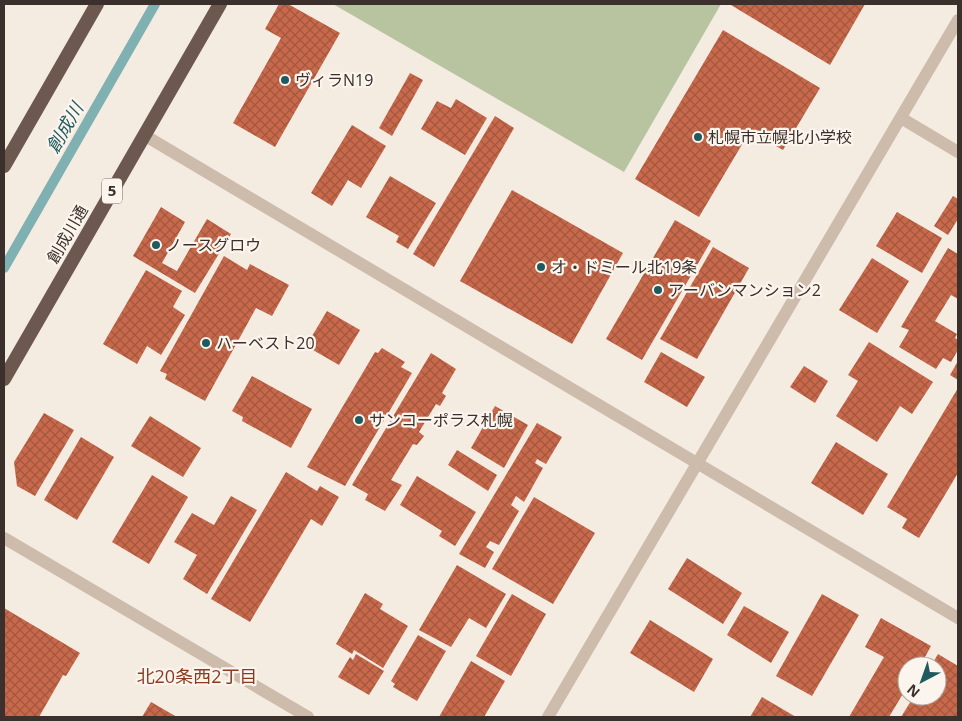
<svg xmlns="http://www.w3.org/2000/svg" width="962" height="721" font-family="'Open Sans','Noto Sans JP',sans-serif">
	<style>
		.green { fill: #b8c4a0 }
		.lines { fill: none; stroke-linecap: round; stroke-linejoin: round }
		.stream { stroke: #7fb0b2; stroke-width: 10 }
		.building { fill: url(#building-cross-hatch) }
		.minor { stroke: #cdbbac; stroke-width: 12 }
		.tertiary { stroke: #cdbbac; stroke-width: 12 }
		.trunk { stroke: #6c584f; stroke-width: 14 }
		.poi-dot { fill: #1f5a5e; stroke: #fbf5ee; stroke-width: 2 }
		.labels { text-anchor: middle; stroke-width: 4.5; stroke-linejoin: round; paint-order: stroke }
		.shield { fill: #fbf5ee; stroke: #756b66; stroke-width: 1 }
		.shield-label { font-size: 15px; font-weight: bold; fill: #3b302b }
		.poi-label { font-size: 16px; fill: #3b302b; stroke: #fbf5ee; text-anchor: start }
		.street-label { font-size: 16px; fill: #3b302b; stroke: #fbf5ee }
		.water-label { font-size: 18px; font-style: italic; fill: #1f5a5e; stroke: #fbf5ee }
		.neighbourhood-label { font-size: 18px; fill: #8c3b22; stroke: #fbf5ee }
	</style>
	<defs>
		<pattern id="building-cross-hatch" width="8" height="8" patternUnits="userSpaceOnUse" patternTransform="scale(1.25)"><rect width="8" height="8" fill="#c8694b"/><path d="M0 0l8 8M0 8l8-8" fill="none" stroke="#a4573f"/></pattern>
	</defs>
	<rect width="100%" height="100%" fill="#f4ebe1"/>
	<!-- green -->
	<path class="green" d="M333,4H721L624,172Z"/>
	<g class="lines">
		<!-- stream -->
		<path class="stream" d="M4,268L155,4"/>
	</g>
	<!-- building -->
	<g class="building">
		<path d="M279,4H288L340,33L275,147L233,123L281,38L265,29Z"/>
		<path d="M731,4H865L830,65L731,5Z"/>
		<path d="M723,30L820,88L783,150L750,131L699,217L635,179Z"/>
		<path d="M410,73L423,80L392,136L379,128Z"/>
		<path d="M456,99L487,118L465,155L421,129L437,101L451,108Z"/>
		<path d="M495,116L514,128L434,267L413,254Z"/>
		<path d="M352,125L386,146L361,188L348,180L332,206L311,193Z"/>
		<path d="M390,176L436,203L408,249L396,242L399,236L366,217Z"/>
		<path d="M512,190L623,253L572,344L460,281Z"/>
		<path d="M953,196L958,199V219L948,235L934,226Z"/>
		<path d="M161,207L185,222L162,263L177,271L207,219L231,234L195,293L133,256Z"/>
		<path d="M897,212L942,238L922,273L876,246Z"/>
		<path d="M675,220L711,241L642,360L606,339Z"/>
		<path d="M713,247L749,268L697,359L660,339Z"/>
		<path d="M948,248L958,254V299L951,295L935,321L957,334L955,338L958,340V350L951,362L943,358L936,369L899,347L909,330L901,327Z"/>
		<path d="M224,256L247,270L250,264L289,285L272,316L256,308L205,401L165,379L167,374L160,371Z"/>
		<path d="M872,258L909,281L877,333L839,310Z"/>
		<path d="M146,270L182,291L173,307L185,315L161,355L147,346L137,364L103,344Z"/>
		<path d="M327,311L360,330L339,365L306,346Z"/>
		<path d="M869,342L933,382L912,414L900,406L877,442L836,416L858,381L848,375Z"/>
		<path d="M382,348L405,362L401,367L412,373L345,486L307,467L375,352L378,353Z"/>
		<path d="M661,352L705,377L687,407L644,382Z"/>
		<path d="M431,353L456,369L442,393L446,396L440,406L436,404L419,432L424,436L417,445L413,444L391,480L402,485L385,511L365,500L368,494L352,485Z"/>
		<path d="M958,361V380L950,375Z"/>
		<path d="M804,366L828,381L815,403L790,387Z"/>
		<path d="M252,376L312,409L291,448L242,421L243,417L232,411Z"/>
		<path d="M958,388V473L919,538L902,528L907,519L887,507Z"/>
		<path d="M495,406L528,425L504,468L471,448Z"/>
		<path d="M44,413L74,430L35,496L17,486L14,462Z"/>
		<path d="M150,416L201,448L183,477L131,446Z"/>
		<path d="M537,423L562,437L546,464L537,459L535,463L543,468L524,502L516,496L511,505L519,511L499,545L490,541L486,547L494,552L485,568L459,554Z"/>
		<path d="M81,437L114,457L77,520L44,500Z"/>
		<path d="M836,442L888,474L863,515L811,483Z"/>
		<path d="M457,450L497,475L488,491L448,465Z"/>
		<path d="M286,472L317,491L320,486L339,497L322,526L311,519L250,622L211,599Z"/>
		<path d="M152,475L188,497L149,564L112,542Z"/>
		<path d="M417,476L476,512L455,546L439,536L442,531L400,505Z"/>
		<path d="M231,496L257,510L207,594L183,579L197,555L174,542L192,513L214,525Z"/>
		<path d="M534,497L595,533L553,604L492,569Z"/>
		<path d="M687,558L742,593L723,624L668,589Z"/>
		<path d="M457,565L506,594L486,628L469,618L451,647L419,630Z"/>
		<path d="M365,593L383,604L380,609L408,626L383,668L354,650L352,654L336,644Z"/>
		<path d="M512,594L546,614L511,676L476,656Z"/>
		<path d="M822,594L859,615L812,696L776,676Z"/>
		<path d="M744,606L789,632L771,663L727,635Z"/>
		<path d="M4,608L80,653L66,676L63,675L39,717H4Z"/>
		<path d="M881,618L931,646L920,666H907V687L889,717H849L884,657L865,647Z"/>
		<path d="M650,620L713,659L694,692L630,653Z"/>
		<path d="M418,635L446,651L417,701L393,687L395,684L391,681Z"/>
		<path d="M356,654L384,671L369,695L338,677L350,657L353,660Z"/>
		<path d="M938,654L958,666V717H901L914,696H937V666H931Z"/>
		<path d="M471,661L505,681L484,717H439Z"/>
		<path d="M762,697L796,717H750Z"/>
		<path d="M151,702L177,717H142Z"/>
	</g>
	<g class="lines">
		<!-- minor -->
		<g class="minor">
			<path d="M901,118L958,152"/>
			<path d="M144,135L958,618"/>
			<path d="M548,717L958,20"/>
		</g>
		<!-- tertiary -->
		<path class="tertiary" d="M4,538L308,717"/>
		<!-- trunk -->
		<g class="trunk">
			<path d="M4,166L97,4"/>
			<path d="M4,379L220,4"/>
		</g>
	</g>
	<!-- markers -->
	<g class="poi-dot">
		<circle cx="285" cy="80" r="5"/>
		<circle cx="698" cy="137" r="5"/>
		<circle cx="156" cy="245" r="5"/>
		<circle cx="541" cy="267" r="5"/>
		<circle cx="658" cy="290" r="5"/>
		<circle cx="206" cy="343" r="5"/>
		<circle cx="359" cy="420" r="5"/>
	</g>
	<g class="labels">
		<!-- shield labels -->
		<rect class="shield" x="102" y="178.5" width="20" height="25" rx="4"/>
		<g class="shield-label">
			<text x="112" y="196">5</text>
		</g>
		<!-- poi labels -->
		<g class="poi-label">
			<text x="295" y="86">ヴィラN19</text>
			<text x="708" y="143">札幌市立幌北小学校</text>
			<text x="166" y="251">ノースグロウ</text>
			<text x="551" y="273">オ・ドミール北19条</text>
			<text x="668" y="296">アーバンマンション2</text>
			<text x="216" y="349">ハーベスト20</text>
			<text x="369" y="426">サンコーポラス札幌</text>
		</g>
		<!-- street labels -->
		<g class="street-label">
			<text transform="translate(67 234) rotate(-60)" y="6">創成川通</text>
		</g>
		<!-- water labels -->
		<g class="water-label">
			<text transform="translate(65 128) rotate(-60)" y="6">創成川</text>
		</g>
		<!-- neighbourhood labels -->
		<g class="neighbourhood-label">
			<text x="197" y="683">北20条西2丁目</text>
		</g>
	</g>
	<!-- border -->
	<rect width="962" height="721" fill="none" stroke="#3b302b" stroke-width="10"/>
	<!-- north arrow -->
	<g transform="translate(922 681) rotate(221)"><circle r="24" fill="#fbf5ee" stroke="#aea6a0"/>
	<path d="M0-4L9 19L0 12L-9 19Z" fill="#1f5a5e"/>
	<text y="-8" font-size="14" font-weight="bold" text-anchor="middle" fill="#3b302b">N</text>
	</g>
</svg>
